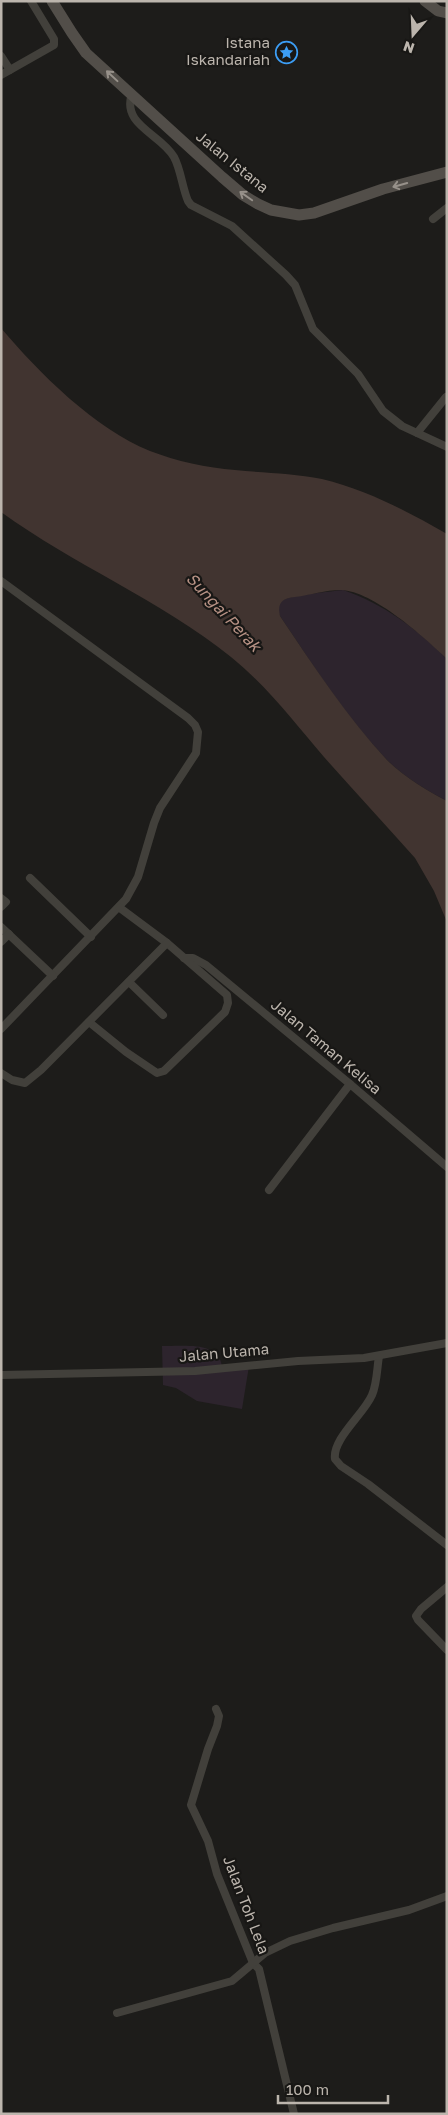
<svg xmlns="http://www.w3.org/2000/svg" width="448" height="2115" font-family="'Golos Text',sans-serif">
	<style>
		.green { fill: #2d242d }
		.water { fill: #413430 }
		.lines { fill: none; stroke-linecap: round; stroke-linejoin: round }
		.street { stroke: #42403b; stroke-width: 8 }
		.secondary { stroke: #524e49; stroke-width: 11 }
		.oneway { stroke: #97918a }
		.labels { text-anchor: middle; stroke-width: 4.5; stroke-linejoin: round; paint-order: stroke }
		.poi-label { font-size: 15px; fill: #bcb5ad; stroke: #181715; text-anchor: end }
		.street-label { font-size: 15px; fill: #bcb5ad; stroke: #181715 }
		.water-label { font-size: 16px; font-style: italic; fill: #b79285; stroke: #181715 }
	</style>
	<rect width="100%" height="100%" fill="#1d1c1a"/>
	<!-- green -->
	<g class="green">
		<path d="M343,590C384,604 417,629 447,659V801C426,790 404,777 387,760C346,717 313,665 280,616C278,611 277,606 281,601C286,596 334,591 343,590Z"/>
		<path d="M162,1346C182,1347 219,1340 222,1367L249,1366L242,1409L197,1401L176,1388L163,1385Z"/>
	</g>
	<!-- water -->
	<path class="water" d="M1,328C39,373 95,429 150,451C176,461 207,468 235,470C264,473 293,473 322,479C367,490 407,511 447,534V659C424,637 373,591 341,590C325,590 311,595 295,597C282,598 277,603 280,616C313,665 347,717 387,760C404,777 426,790 447,801V922L434,891L415,858C385,824 354,791 324,757C294,722 267,686 231,657C160,600 74,565 1,512Z"/>
	<g class="lines">
		<!-- street -->
		<g class="street">
			<path d="M1,56L10,70"/>
			<path d="M1,75L54,45V39L31,1"/>
			<path d="M132,94C121,125 161,134 174,157C181,170 182,187 188,201L191,205L232,226L286,275L295,285L313,329L358,374L383,411L402,426L447,447"/>
			<path d="M433,219L447,208"/>
			<path d="M417,433L446,397"/>
			<path d="M1,581L188,718L195,725L198,732L196,753L160,808L154,823L138,877L126,899L1,1029"/>
			<path d="M30,878L91,937"/>
			<path d="M1,898L6,902L1,907"/>
			<path d="M1,927L53,976"/>
			<path d="M1,942L9,934"/>
			<path d="M184,958H193L206,965L350,1084L447,1167"/>
			<path d="M129,982L163,1015"/>
			<path d="M89,1022L126,1052L157,1073L164,1071L225,1012L228,1003L227,995L167,943L120,908"/>
			<path d="M1,1073L12,1080L25,1083L41,1070L167,943"/>
			<path d="M269,1190L350,1084"/>
			<path d="M379,1356C377,1368 377,1384 372,1395C364,1414 332,1439 335,1459L341,1466L368,1484L447,1545"/>
			<path d="M1,1375L195,1371L298,1361L364,1358L447,1343"/>
			<path d="M447,1587L421,1609L416,1616L418,1620L447,1650"/>
			<path d="M216,1709L219,1716L217,1726L208,1749L191,1805L208,1841L217,1874L253,1963L259,1969L294,2114"/>
			<path d="M117,2013L232,1981L265,1953L290,1941L333,1928L409,1910L447,1896"/>
		</g>
		<!-- secondary -->
		<g class="secondary">
			<path d="M52,1L72,33L86,53L222,177L243,195L258,204L271,210L299,215L314,213L383,189L447,172"/>
			<path d="M425,1L438,11L447,13"/>
		</g>
	</g>
	<!-- one-way arrows -->
	<defs><path id="oneway-shaft" d="M-6 0H5M1.5-3L5.5 0L1.5 3" fill="none" stroke-width="1.6" stroke-linecap="round" stroke-linejoin="round" transform="scale(1.25)"/></defs>
	<g class="oneway">
		<use href="#oneway-shaft" transform="translate(112 76) rotate(-137)"/>
		<use href="#oneway-shaft" transform="translate(400 185) rotate(164)"/>
		<use href="#oneway-shaft" transform="translate(246 196) rotate(-145)"/>
	</g>
	<!-- icons -->
	<defs>
		<symbol id="sight-ring" viewBox="-11 -11 22 22"><circle r="9.5" fill="#181715" stroke="#3c9df4" stroke-width="1.5"/><path d="M0-6L1.8-2.2L6-1.7L2.9 1.2L3.7 5.4L0 3.3L-3.7 5.4L-2.9 1.2L-6-1.7L-1.8-2.2Z" fill="#3c9df4"/></symbol>
	</defs>
	<g fill-rule="evenodd">
		<use href="#sight-ring" x="274" y="40" width="25" height="25"/>
	</g>
	<g class="labels">
		<!-- poi labels -->
		<g class="poi-label">
			<text x="270" y="48">Istana<tspan x="270" dy="17">Iskandariah</tspan></text>
		</g>
		<!-- street labels -->
		<g class="street-label">
			<text transform="translate(232 162) rotate(39)" y="5">Jalan Istana</text>
			<text transform="translate(326 1047) rotate(40)" y="5">Jalan Taman Kelisa</text>
			<text transform="translate(224 1353) rotate(-5)" y="5">Jalan Utama</text>
			<text transform="translate(246 1905) rotate(69)" y="5">Jalan Toh Lela</text>
		</g>
		<!-- water labels -->
		<g class="water-label">
			<text transform="translate(224 612) rotate(47)" y="6">Sungai Perak</text>
		</g>
	</g>
	<!-- border -->
	<rect width="448" height="2115" fill="none" stroke="#bcb5ad" stroke-width="5"/>
	<!-- north arrow -->
	<g transform="translate(413 35) rotate(199)" stroke="#181715" stroke-width="4" paint-order="stroke">
	<path d="M0-4L9 19L0 12L-9 19Z" fill="#bcb5ad"/>
	<text y="-8" font-size="14" font-weight="bold" text-anchor="middle" fill="#bcb5ad">N</text>
	</g>
	<!-- scale -->
	<path d="M278 2095v8h110v-8" fill="none" stroke="#bcb5ad" stroke-width="2.5"/>
	<text x="286" y="2095" font-size="15" fill="#bcb5ad" stroke="#181715" stroke-width="4" paint-order="stroke">100 m</text>
</svg>
